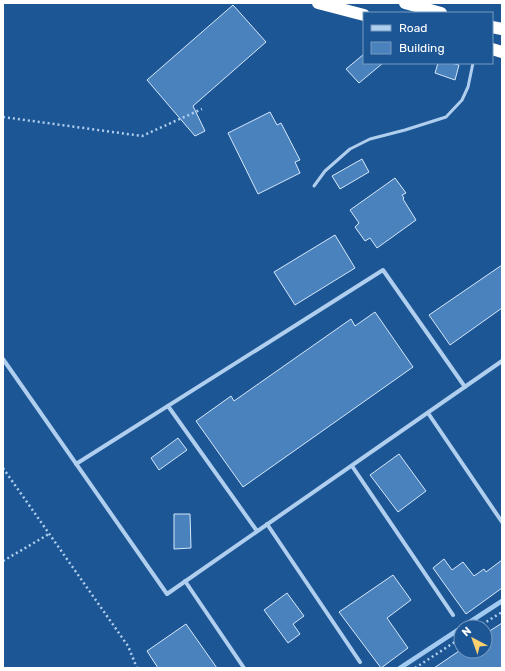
<svg xmlns="http://www.w3.org/2000/svg" width="505" height="671" font-family="Rubik,sans-serif">
	<style>
		.lines { fill: none; stroke-linecap: round; stroke-linejoin: round }
		.stream { stroke: #a3caf1; stroke-width: 4.5 }
		.building { fill: #4a82be; stroke: #d6e8fb }
		.path { stroke: #b0cfef; stroke-width: 2.5; stroke-dasharray: 2 3; stroke-linecap: butt }
		.lane { stroke: #b0cfef; stroke-width: 3 }
		.street { stroke: #b0cfef; stroke-width: 4 }
		.highway { stroke: #fff; stroke-width: 12 }
	</style>
	<rect width="100%" height="100%" fill="#1d5695"/>
	<g class="lines">
		<!-- stream -->
		<g class="stream">
			<path d="M462,627L502,601"/>
			<path d="M400,668L461,628"/>
		</g>
	</g>
	<!-- building -->
	<g class="building">
		<path d="M233,5L266,42L193,106L205,131L195,136L147,80Z"/>
		<path d="M364,54V63H383L359,83L346,69Z"/>
		<path d="M438,63H451L459,65L455,80L435,73Z"/>
		<path d="M270,112L277,125L281,123L300,160L295,162L300,173L258,194L228,133Z"/>
		<path d="M362,159L369,172L340,189L332,176Z"/>
		<path d="M395,178L406,193L402,195L404,198L403,199L416,220L377,248L370,238L365,241L355,227L359,223L350,210Z"/>
		<path d="M335,235L355,268L295,305L274,272Z"/>
		<path d="M502,265V308L450,345L429,315Z"/>
		<path d="M375,312L413,367L243,487L196,421L231,396L234,401L351,319L355,326Z"/>
		<path d="M178,438L187,450L159,470L151,458Z"/>
		<path d="M399,454L426,491L398,512L370,475Z"/>
		<path d="M174,514H190L191,548L174,549Z"/>
		<path d="M444,559L452,570L463,562L474,576L484,569L486,572L502,560V588L466,614L433,568Z"/>
		<path d="M393,575L411,600L387,618L408,648L381,668L339,612Z"/>
		<path d="M287,593L304,616L293,624L300,634L288,643L264,610Z"/>
		<path d="M502,623V668H434L459,651H485V634Z"/>
		<path d="M186,624L217,668H158L147,651Z"/>
	</g>
	<g class="lines">
		<!-- path -->
		<g class="path">
			<path d="M3,117L142,136L202,109"/>
			<path d="M3,468L128,646L137,668"/>
			<path d="M3,561L49,534"/>
			<path d="M478,627L502,612"/>
			<path d="M415,668L461,638"/>
		</g>
		<!-- lane -->
		<path class="lane" d="M314,186L325,171L350,149L370,139L405,130L446,117L462,100L468,87L473,63"/>
		<!-- street -->
		<g class="street">
			<path d="M3,359L167,594L502,361"/>
			<path d="M168,406L257,531"/>
			<path d="M428,413L502,522"/>
			<path d="M76,464L383,270L465,387"/>
			<path d="M352,466L453,615"/>
			<path d="M267,524L360,662"/>
			<path d="M185,581L244,668"/>
		</g>
		<!-- highway -->
		<g class="highway">
			<path d="M318,3L364,15"/>
			<path d="M405,3L441,13"/>
			<path d="M492,27L502,29"/>
			<path d="M492,49L502,52"/>
		</g>
	</g>
	<!-- border -->
	<rect width="505" height="671" fill="none" stroke="#ffffff" stroke-width="8"/>
	<!-- legend -->
	<rect x="363" y="12" width="130" height="52" fill="#1d5695" stroke="#779abf"/>
	<rect x="371" y="25" width="20" height="6" fill="#b0cfef" stroke="#779abf"/>
	<text x="399" y="32" font-size="12" fill="#ffffff">Road</text>
	<rect x="371" y="42" width="20" height="12" fill="#4a82be" stroke="#779abf"/>
	<text x="399" y="52" font-size="12" fill="#ffffff">Building</text>
	<!-- north arrow -->
	<g transform="translate(473 639) rotate(319)"><circle r="19" fill="#1d5695" stroke="#779abf"/>
	<path d="M0-3L7 15L0 10L-7 15Z" fill="#fecf6f"/>
	<text y="-6" font-size="11" font-weight="bold" text-anchor="middle" fill="#ffffff">N</text>
	</g>
</svg>
